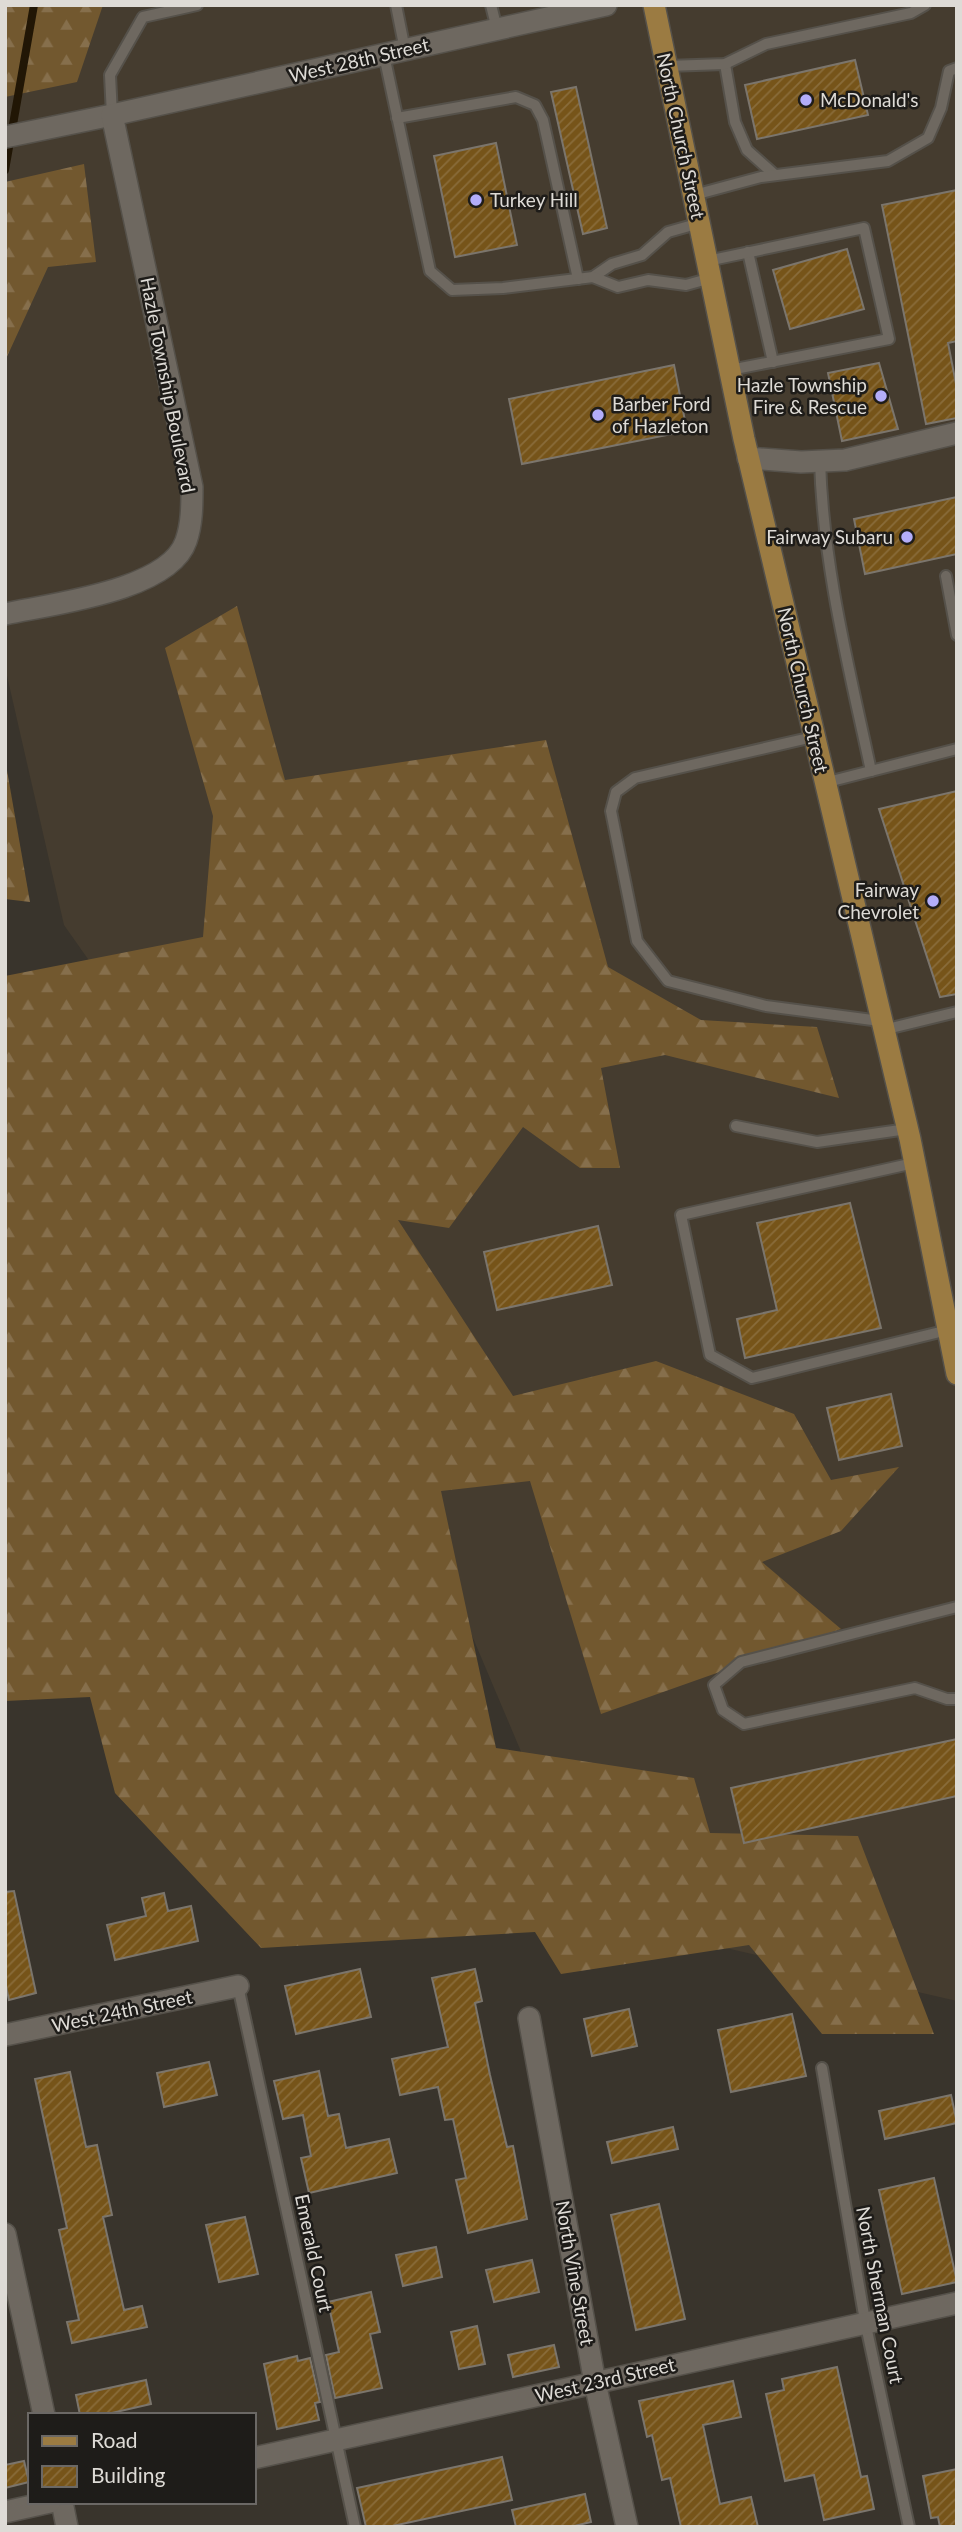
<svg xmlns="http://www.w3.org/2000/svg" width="962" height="2532" font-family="Lato,sans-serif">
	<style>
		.built { fill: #453c2f }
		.forest { fill: url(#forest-firs) }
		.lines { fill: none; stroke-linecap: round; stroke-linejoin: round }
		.stream { stroke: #211605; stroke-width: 8 }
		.building { fill: url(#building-hatch); stroke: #7b756c; stroke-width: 2 }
		.service-casing { stroke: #55514a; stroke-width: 14 }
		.minor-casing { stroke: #55514a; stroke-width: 24 }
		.tertiary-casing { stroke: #55514a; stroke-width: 24 }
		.primary-casing { stroke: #55514a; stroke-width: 24 }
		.service { stroke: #6e6860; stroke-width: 10 }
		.minor { stroke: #6e6860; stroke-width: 21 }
		.tertiary { stroke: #6e6860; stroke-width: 21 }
		.primary { stroke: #9b7b42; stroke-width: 21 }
		.poi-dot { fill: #b3adf9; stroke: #1e1c19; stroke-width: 2.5 }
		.labels { text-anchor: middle; stroke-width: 5; stroke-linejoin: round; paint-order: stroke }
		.street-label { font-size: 19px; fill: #dedbd6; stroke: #1e1c19 }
		.poi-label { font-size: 19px; fill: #dedbd6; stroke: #1e1c19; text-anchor: start }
	</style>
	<defs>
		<pattern id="forest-firs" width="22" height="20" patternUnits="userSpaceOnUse" patternTransform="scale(1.75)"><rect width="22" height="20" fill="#72582f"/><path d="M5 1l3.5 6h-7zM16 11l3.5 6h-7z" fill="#866f4c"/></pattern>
		<pattern id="building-hatch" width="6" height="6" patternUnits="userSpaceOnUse" patternTransform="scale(1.75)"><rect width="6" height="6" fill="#765419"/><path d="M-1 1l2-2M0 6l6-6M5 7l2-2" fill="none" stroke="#896c3a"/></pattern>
	</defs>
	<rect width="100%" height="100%" fill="#39342c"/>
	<!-- built -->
	<path class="built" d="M5,5H957V2001L591,1917L333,1307L64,925L5,667Z"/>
	<!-- forest -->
	<g class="forest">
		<path d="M5,5H103L77,82L5,97Z"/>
		<path d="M84,164L96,262L48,267L5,361V182Z"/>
		<path d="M237,606L285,780L546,740L608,967L701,1020L817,1027L839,1098L665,1055L601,1068L620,1168H580L523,1127L449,1228L398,1220L513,1396L656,1361L794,1414L831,1480L899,1467L841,1531L762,1562L841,1629L601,1714L530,1481L441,1491L496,1748L694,1778L710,1833L858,1836L934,2034H822L749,1945L561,1974L535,1932L261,1948L115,1793L90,1697L5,1701V976L203,937L213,816L165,648Z"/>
		<path d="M5,759L30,902L5,899Z"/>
	</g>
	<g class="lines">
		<!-- stream -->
		<path class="stream" d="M5,170L34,5"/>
	</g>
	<!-- building -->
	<g class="building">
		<path d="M855,60L868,115L757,139L745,85Z"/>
		<path d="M576,87L607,228L583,234L551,92Z"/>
		<path d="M496,143L517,245L455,257L434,156Z"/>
		<path d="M957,190V341L948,343L957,389V418L926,424L882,205Z"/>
		<path d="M847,249L864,309L790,329L773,270Z"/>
		<path d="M879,363L898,429L842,441L828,373Z"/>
		<path d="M674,365L687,431L522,464L509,399Z"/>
		<path d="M957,497V554L865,574L854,519Z"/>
		<path d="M957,791V994L940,997L879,809Z"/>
		<path d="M850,1203L881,1328L745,1358L737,1319L777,1310L757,1223Z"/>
		<path d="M598,1226L612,1285L497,1310L484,1252Z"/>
		<path d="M891,1394L902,1446L839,1460L827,1408Z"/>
		<path d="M957,1739V1796L744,1843L731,1788Z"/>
		<path d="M14,1891L36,1993L9,2000L5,1982V1892Z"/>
		<path d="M164,1893L168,1911L191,1906L198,1941L115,1960L107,1925L146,1916L142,1898Z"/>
		<path d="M360,1969L371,2017L296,2034L285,1986Z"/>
		<path d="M475,1969L482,2001L475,2003L490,2075L507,2147L513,2146L527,2219L468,2233L456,2180L466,2178L453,2119L445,2120L438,2087L400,2095L392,2059L448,2047L432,1978Z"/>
		<path d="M629,2009L637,2046L592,2056L584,2019Z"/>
		<path d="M792,2014L806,2076L731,2092L718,2030Z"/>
		<path d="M209,2062L217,2095L164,2107L157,2073Z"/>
		<path d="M319,2071L328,2116L339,2114L346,2148L389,2139L397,2173L309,2193L301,2158L311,2156L303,2115L283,2119L274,2081Z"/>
		<path d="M70,2072L86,2147L97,2145L112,2215L103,2217L124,2310L142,2306L147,2327L72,2343L67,2322L79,2320L59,2230L67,2228L35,2079Z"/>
		<path d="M951,2095L957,2123L885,2139L879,2111Z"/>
		<path d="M673,2127L678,2149L612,2163L607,2142Z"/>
		<path d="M934,2178L957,2282L902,2294L879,2190Z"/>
		<path d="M659,2204L685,2319L636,2330L611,2215Z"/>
		<path d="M245,2217L258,2274L219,2282L206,2225Z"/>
		<path d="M436,2247L442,2277L403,2286L396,2255Z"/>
		<path d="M532,2260L539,2292L494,2302L486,2270Z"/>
		<path d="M371,2292L380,2332L370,2334L382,2388L335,2398L326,2355L339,2352L328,2302Z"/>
		<path d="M477,2326L485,2364L459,2369L451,2332Z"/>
		<path d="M554,2345L559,2367L513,2377L508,2355Z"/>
		<path d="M297,2356L298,2361L310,2358L320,2402L315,2403L319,2420L277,2429L264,2364Z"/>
		<path d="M837,2367L861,2477L867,2476L874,2509L824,2520L814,2475L785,2481L766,2394L784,2390L782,2379Z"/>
		<path d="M146,2380L151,2404L103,2415H80L76,2395Z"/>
		<path d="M733,2381L741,2417L703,2425L720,2504L751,2497L758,2527H681L670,2478L662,2480L652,2435L647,2437L639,2401Z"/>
		<path d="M502,2457L512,2500L388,2527H366L357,2488Z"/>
		<path d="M24,2461L29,2482L5,2488V2465Z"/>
		<path d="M957,2469V2527H940L938,2517L931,2518L923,2476Z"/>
		<path d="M585,2494L591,2522L570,2527H516L512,2510Z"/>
	</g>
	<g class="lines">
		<defs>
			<g id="service">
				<path d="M396,5L405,50"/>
				<path d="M491,5L497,29"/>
				<path d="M384,55L430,271L452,290L503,288L593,277L612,264L642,255L668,232L700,223"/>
				<path d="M725,64L735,122L747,150L775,175"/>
				<path d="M667,66L725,64L766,44L911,13L925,5"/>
				<path d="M112,115L110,75L143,17L197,5"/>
				<path d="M397,118L516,97L535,105L543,120L578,279"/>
				<path d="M694,195L761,177L888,161L928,138L941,108L949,71L957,68"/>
				<path d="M748,252L773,362"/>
				<path d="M707,261L864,228L889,339L730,370"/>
				<path d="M593,277L618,287L648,280L686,285L711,278"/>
				<path d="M820,461C823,566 849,668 871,771"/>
				<path d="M946,576L957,635"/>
				<path d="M813,737L635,778L616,792L611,811L637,941L668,981L766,1006L880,1021"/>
				<path d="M824,783L957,749"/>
				<path d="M883,1030L957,1012"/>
				<path d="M736,1126L817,1142L907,1129"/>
				<path d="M914,1163L681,1215L710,1355L752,1378L948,1330"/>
				<path d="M957,1607L741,1662L714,1685L723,1710L744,1724L915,1688L947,1699H957"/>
				<path d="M238,1986L355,2527"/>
				<path d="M822,2068L865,2321L909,2527"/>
			</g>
			<g id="minor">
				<path d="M5,137L112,115"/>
				<path d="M529,2018L595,2383L627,2527"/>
				<path d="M5,2035L238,1986"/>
				<path d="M5,2234L44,2415"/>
				<path d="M62,2502L67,2527"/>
			</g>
			<g id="tertiary">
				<path d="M748,458L801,462L845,460L957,433"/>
				<path d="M5,614C51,604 169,591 186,541C192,524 192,505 192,487L112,115L606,5"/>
				<path d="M254,2458L957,2303"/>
				<path d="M5,2512L50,2502"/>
			</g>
			<path id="primary" d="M654,5L744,439L910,1139L957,1374"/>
		</defs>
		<!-- service casing -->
		<use href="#service" class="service-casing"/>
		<!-- minor casing -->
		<use href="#minor" class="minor-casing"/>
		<!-- tertiary casing -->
		<use href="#tertiary" class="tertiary-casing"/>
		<!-- primary casing -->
		<use href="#primary" class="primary-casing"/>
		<!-- service -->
		<use href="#service" class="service"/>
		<!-- minor -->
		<use href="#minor" class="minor"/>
		<!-- tertiary -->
		<use href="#tertiary" class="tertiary"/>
		<!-- primary -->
		<use href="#primary" class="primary"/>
	</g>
	<!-- markers -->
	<g class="poi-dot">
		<circle cx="806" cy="100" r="7"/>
		<circle cx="476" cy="200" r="7"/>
		<circle cx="881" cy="396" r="7"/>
		<circle cx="598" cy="415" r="7"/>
		<circle cx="907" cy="537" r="7"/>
		<circle cx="933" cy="901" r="7"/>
	</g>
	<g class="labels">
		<!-- street labels -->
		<g class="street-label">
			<text transform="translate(359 60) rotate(-13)" y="7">West 28th Street</text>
			<text transform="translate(681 136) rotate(78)" y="7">North Church Street</text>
			<text transform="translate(168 385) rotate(79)" y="7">Hazle Township Boulevard</text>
			<text transform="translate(803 690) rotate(77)" y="7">North Church Street</text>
			<text transform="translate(122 2011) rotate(-12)" y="7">West 24th Street</text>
			<text transform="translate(314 2253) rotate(78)" y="7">Emerald Court</text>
			<text transform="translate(575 2273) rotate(80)" y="7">North Vine Street</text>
			<text transform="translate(880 2295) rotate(79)" y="7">North Sherman Court</text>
			<text transform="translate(605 2380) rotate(-13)" y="7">West 23rd Street</text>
		</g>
		<!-- poi labels -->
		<g class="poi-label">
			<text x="820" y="107">McDonald's</text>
			<text x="490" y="207">Turkey Hill</text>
			<text x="867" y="392" text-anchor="end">Hazle Township<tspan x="867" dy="22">Fire &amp; Rescue</tspan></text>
			<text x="612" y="411">Barber Ford<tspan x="612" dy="22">of Hazleton</tspan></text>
			<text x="893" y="544" text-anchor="end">Fairway Subaru</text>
			<text x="919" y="897" text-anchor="end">Fairway<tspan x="919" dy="22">Chevrolet</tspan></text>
		</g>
	</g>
	<!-- border -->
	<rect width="962" height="2532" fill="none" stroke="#dedbd6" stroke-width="14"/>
	<!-- legend -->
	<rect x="28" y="2413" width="228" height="91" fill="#1e1c19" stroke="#6b6865" stroke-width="2"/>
	<rect x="42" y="2436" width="35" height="10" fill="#9b7b42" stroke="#6b6865" stroke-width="2"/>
	<text x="91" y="2448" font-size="21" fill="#dedbd6">Road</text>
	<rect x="42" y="2466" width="35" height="21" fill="url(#building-hatch)" stroke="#6b6865" stroke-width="2"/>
	<text x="91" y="2483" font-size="21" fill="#dedbd6">Building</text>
</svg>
